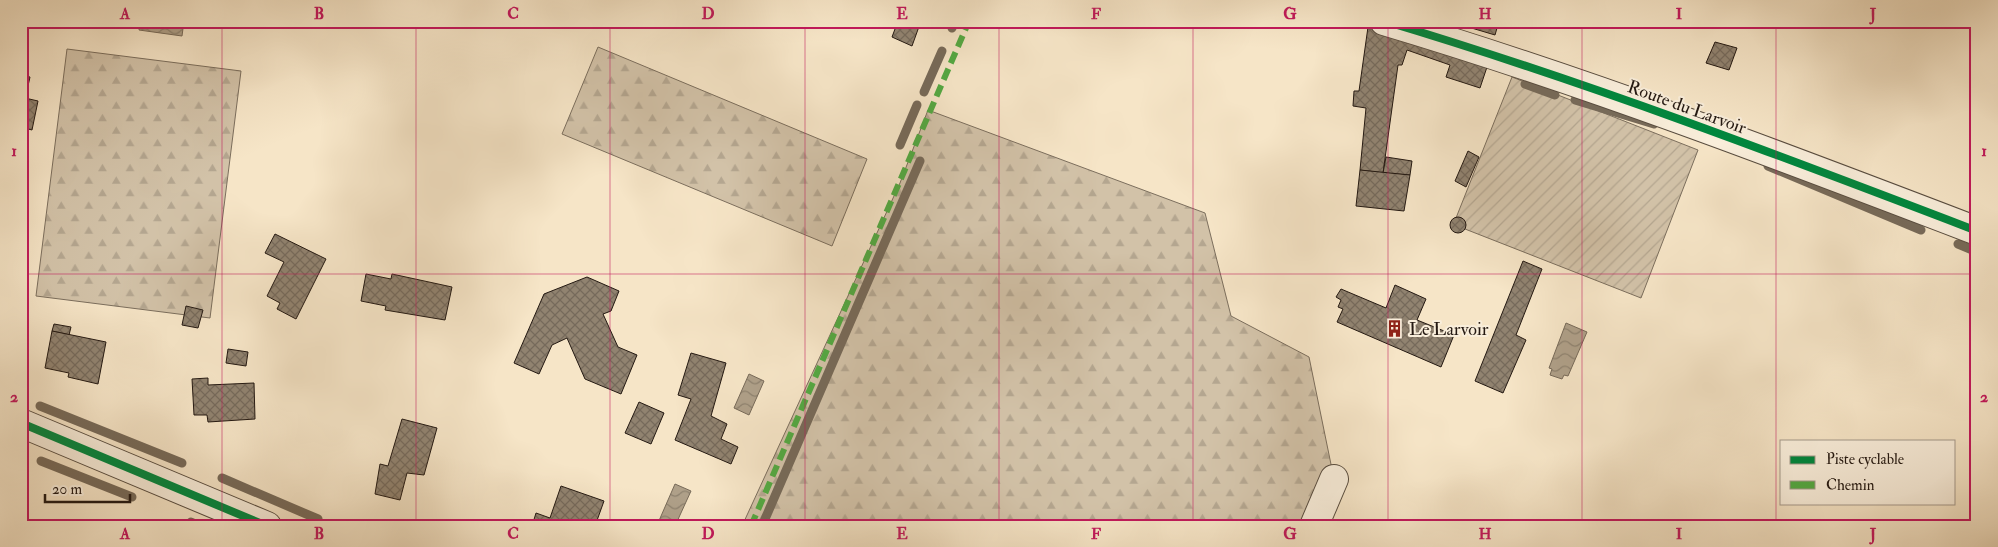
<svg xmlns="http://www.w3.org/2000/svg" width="1998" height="547" font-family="'IM FELL Double Pica',serif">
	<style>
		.forest { fill: url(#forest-firs); stroke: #7b6e5d }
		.garden { fill: url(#garden-furrows); stroke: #7b6e5d }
		.water { fill: url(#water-waves); stroke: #776a59 }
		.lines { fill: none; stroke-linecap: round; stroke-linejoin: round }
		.stream { stroke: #776a59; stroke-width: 9 }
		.building { fill: url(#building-cross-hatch); stroke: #241912 }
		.minor-casing { stroke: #584c3f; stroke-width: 30 }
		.minor { stroke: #f9eedb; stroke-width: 28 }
		.quiet { stroke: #53a942; stroke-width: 6; stroke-dasharray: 12 6; stroke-linecap: butt }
		.cycleway-casing { stroke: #f9eedb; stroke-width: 11 }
		.cycleway { stroke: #00873e; stroke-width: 8 }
		.grid { fill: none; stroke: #c2185b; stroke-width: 1; stroke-opacity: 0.55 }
		.labels { text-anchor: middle; stroke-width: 4; stroke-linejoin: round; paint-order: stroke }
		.street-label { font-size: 18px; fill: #241912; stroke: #f9eedb }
		.poi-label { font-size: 18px; fill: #241912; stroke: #f9eedb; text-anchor: start }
		.neatline { fill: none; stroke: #c2185b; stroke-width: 2 }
		.grid-label { font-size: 16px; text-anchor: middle; font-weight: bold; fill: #c2185b }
	</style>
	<defs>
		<pattern id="forest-firs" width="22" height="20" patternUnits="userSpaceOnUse" patternTransform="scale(1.25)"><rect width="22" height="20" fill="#d2c2a8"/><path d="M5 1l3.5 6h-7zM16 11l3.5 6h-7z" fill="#b4a690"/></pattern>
		<pattern id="garden-furrows" width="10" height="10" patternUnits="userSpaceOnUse" patternTransform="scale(1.25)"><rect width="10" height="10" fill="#d2c2a8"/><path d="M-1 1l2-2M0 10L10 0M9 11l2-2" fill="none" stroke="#b4a690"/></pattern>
		<pattern id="water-waves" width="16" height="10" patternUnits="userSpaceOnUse" patternTransform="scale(1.25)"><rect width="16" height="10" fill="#afa089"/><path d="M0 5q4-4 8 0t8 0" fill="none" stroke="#8e826f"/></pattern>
		<pattern id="building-cross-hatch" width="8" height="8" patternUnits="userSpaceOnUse" patternTransform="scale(1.25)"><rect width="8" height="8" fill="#918370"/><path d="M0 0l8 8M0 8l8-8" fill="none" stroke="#766a5b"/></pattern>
	</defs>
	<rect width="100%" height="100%" fill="#f6e5c7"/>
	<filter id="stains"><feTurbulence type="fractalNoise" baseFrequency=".004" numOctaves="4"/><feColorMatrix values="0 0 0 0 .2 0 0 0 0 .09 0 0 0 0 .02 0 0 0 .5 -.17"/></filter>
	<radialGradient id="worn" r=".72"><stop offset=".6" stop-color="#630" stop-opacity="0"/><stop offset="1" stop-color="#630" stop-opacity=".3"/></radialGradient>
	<!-- forest -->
	<g class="forest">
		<path d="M598,47L867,159L832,246L562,134Z"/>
		<path d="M67,49L241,71L210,318L36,296Z"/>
		<path d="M928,110L1205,213L1231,316L1309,357L1334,479L1314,526H742L900,183Z"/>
	</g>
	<!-- garden -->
	<path class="garden" d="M1512,77L1698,150L1641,298L1465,229L1464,221L1456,218Z"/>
	<!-- water -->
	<g class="water">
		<path d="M140,21H184L182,36L139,30Z"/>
		<path d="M1566,323L1587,332L1568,376L1564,375L1562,379L1550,375L1552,369L1549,368Z"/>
		<path d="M749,374L764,381L749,415L734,408Z"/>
		<path d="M675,484L691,491L675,526L658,523Z"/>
	</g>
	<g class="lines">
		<!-- stream -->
		<g class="stream">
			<path d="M952,28L955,21"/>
			<path d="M1525,84L1555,95"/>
			<path d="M924,92L942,51"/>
			<path d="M1575,100L1654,124"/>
			<path d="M900,145L917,105"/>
			<path d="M1768,166L1921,230"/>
			<path d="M1958,244L1977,252"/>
			<path d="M40,406L182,463"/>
			<path d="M41,461L132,497"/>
			<path d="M222,478L318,519"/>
			<path d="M191,522L200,526"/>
			<path d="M762,526L920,161"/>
		</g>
	</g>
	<!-- building -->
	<g class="building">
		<path d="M898,21H921L912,46L892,37Z"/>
		<path d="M1448,21H1499L1495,35Z"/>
		<path d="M1368,27L1488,64L1480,88L1446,77L1450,65L1407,50L1402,65H1398L1383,173L1360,170L1366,108L1353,106L1354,91H1359Z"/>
		<path d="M1715,42L1737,48L1729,70L1706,63Z"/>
		<path d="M21,75L30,77L21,117Z"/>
		<path d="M25,98L38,101L32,130L21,127Z"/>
		<path d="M21,127L28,129L23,146H21Z"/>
		<path d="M1468,151L1479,157L1466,187L1455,181Z"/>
		<path d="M1386,157L1412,161L1410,175L1383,173Z"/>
		<path d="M1360,170L1410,175L1404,211L1356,206Z"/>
		<circle cx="1458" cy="225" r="8"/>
		<path d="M275,234L326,259L296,319L277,309L280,303L267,296L284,262L265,253Z"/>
		<path d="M1523,261L1542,269L1516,335L1526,340L1503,393L1475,381Z"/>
		<path d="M366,274L391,279L392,274L452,287L445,320L385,310L386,306L361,301Z"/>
		<path d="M587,277L619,291L611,311L603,314L618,347L637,355L621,394L585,379L567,338L552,345L539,374L514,363L544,294Z"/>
		<path d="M1395,285L1426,299L1417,320L1454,335L1441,367L1337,322L1343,309L1338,307L1341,300L1336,297L1341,289L1386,308Z"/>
		<path d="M186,306L203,310L198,328L182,325Z"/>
		<path d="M54,324L71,327L69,335L52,331Z"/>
		<path d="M52,331L106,342L98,384L68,377L69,373L45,368Z"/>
		<path d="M228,349L248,352L246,366L226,363Z"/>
		<path d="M691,353L726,363L711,416L727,424L721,439L738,447L731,464L675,440L691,399L678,395Z"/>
		<path d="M208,378V385L254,383L255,419L208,422L207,415H194L192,379Z"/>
		<path d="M639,402L664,413L651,444L625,433Z"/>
		<path d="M402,419L437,428L424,475L407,473L400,500L375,494L380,464L388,466Z"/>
		<path d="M561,486L604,501L595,526H532L536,513L550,518Z"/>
	</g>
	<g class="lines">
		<defs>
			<g id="minor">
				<path d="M1384,21C1585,81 1781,156 1977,231"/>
				<path d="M21,423L267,526"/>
				<path d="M1314,526L1334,479"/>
			</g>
		</defs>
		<!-- minor casing -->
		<use href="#minor" class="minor-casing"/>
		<!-- minor -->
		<use href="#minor" class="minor"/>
		<!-- quiet -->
		<path class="quiet" d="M751,526L969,21"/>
		<defs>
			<g id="cycleway">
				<path d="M1384,21C1585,81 1781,156 1977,231"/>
				<path d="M21,423L267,526"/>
			</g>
		</defs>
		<!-- cycleway casing -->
		<use href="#cycleway" class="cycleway-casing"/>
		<!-- cycleway -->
		<use href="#cycleway" class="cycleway"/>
	</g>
	<!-- grid -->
	<path class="grid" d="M222,21V526M416,21V526M610,21V526M805,21V526M999,21V526M1193,21V526M1388,21V526M1582,21V526M1776,21V526M21,274H1977"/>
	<!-- icons -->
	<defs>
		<symbol id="building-bare" viewBox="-9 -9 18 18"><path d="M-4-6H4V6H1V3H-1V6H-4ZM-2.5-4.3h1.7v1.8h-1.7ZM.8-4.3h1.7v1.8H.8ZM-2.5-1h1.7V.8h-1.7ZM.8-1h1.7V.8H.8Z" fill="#8f2418" stroke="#f9eedb" stroke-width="2.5" paint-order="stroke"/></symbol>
	</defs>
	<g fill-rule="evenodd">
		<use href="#building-bare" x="1382" y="316" width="25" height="25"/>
	</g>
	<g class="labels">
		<!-- street labels -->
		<g class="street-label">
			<text transform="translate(1687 107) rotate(20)" y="6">Route du Larvoir</text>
		</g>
		<!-- poi labels -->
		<g class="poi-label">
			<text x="1409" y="335">Le Larvoir</text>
		</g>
	</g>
	<!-- margin -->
	<rect width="1998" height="547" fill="none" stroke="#f6e5c7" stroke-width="55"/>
	<!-- legend -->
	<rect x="1780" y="440" width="175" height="65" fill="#f9eedb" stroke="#a4998b"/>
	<rect x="1790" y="456" width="25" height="8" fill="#00873e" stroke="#a4998b"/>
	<text x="1826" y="464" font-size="15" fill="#241912">Piste cyclable</text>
	<rect x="1790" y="481" width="25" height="8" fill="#53a942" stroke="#a4998b"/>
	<text x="1826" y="490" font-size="15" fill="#241912">Chemin</text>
	<!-- scale -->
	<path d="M45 494v8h85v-8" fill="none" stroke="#241912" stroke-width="2.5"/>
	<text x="52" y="494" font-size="15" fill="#241912" stroke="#f9eedb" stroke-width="4" paint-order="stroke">20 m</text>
	<rect x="28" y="28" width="1942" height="492" class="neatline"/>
	<g class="grid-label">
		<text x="125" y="19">A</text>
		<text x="319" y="19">B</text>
		<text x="513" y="19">C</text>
		<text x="708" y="19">D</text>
		<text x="902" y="19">E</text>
		<text x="1096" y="19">F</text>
		<text x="1290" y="19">G</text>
		<text x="1485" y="19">H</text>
		<text x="1679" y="19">I</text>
		<text x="1873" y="19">J</text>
		<text x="14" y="156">1</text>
		<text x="1984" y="156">1</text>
		<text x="14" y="402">2</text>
		<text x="1984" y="402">2</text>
		<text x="125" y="539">A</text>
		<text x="319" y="539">B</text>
		<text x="513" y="539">C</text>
		<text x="708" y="539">D</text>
		<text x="902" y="539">E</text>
		<text x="1096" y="539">F</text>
		<text x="1290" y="539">G</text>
		<text x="1485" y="539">H</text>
		<text x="1679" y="539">I</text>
		<text x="1873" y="539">J</text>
	</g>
	<rect width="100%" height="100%" filter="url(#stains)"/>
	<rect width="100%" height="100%" fill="url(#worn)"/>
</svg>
